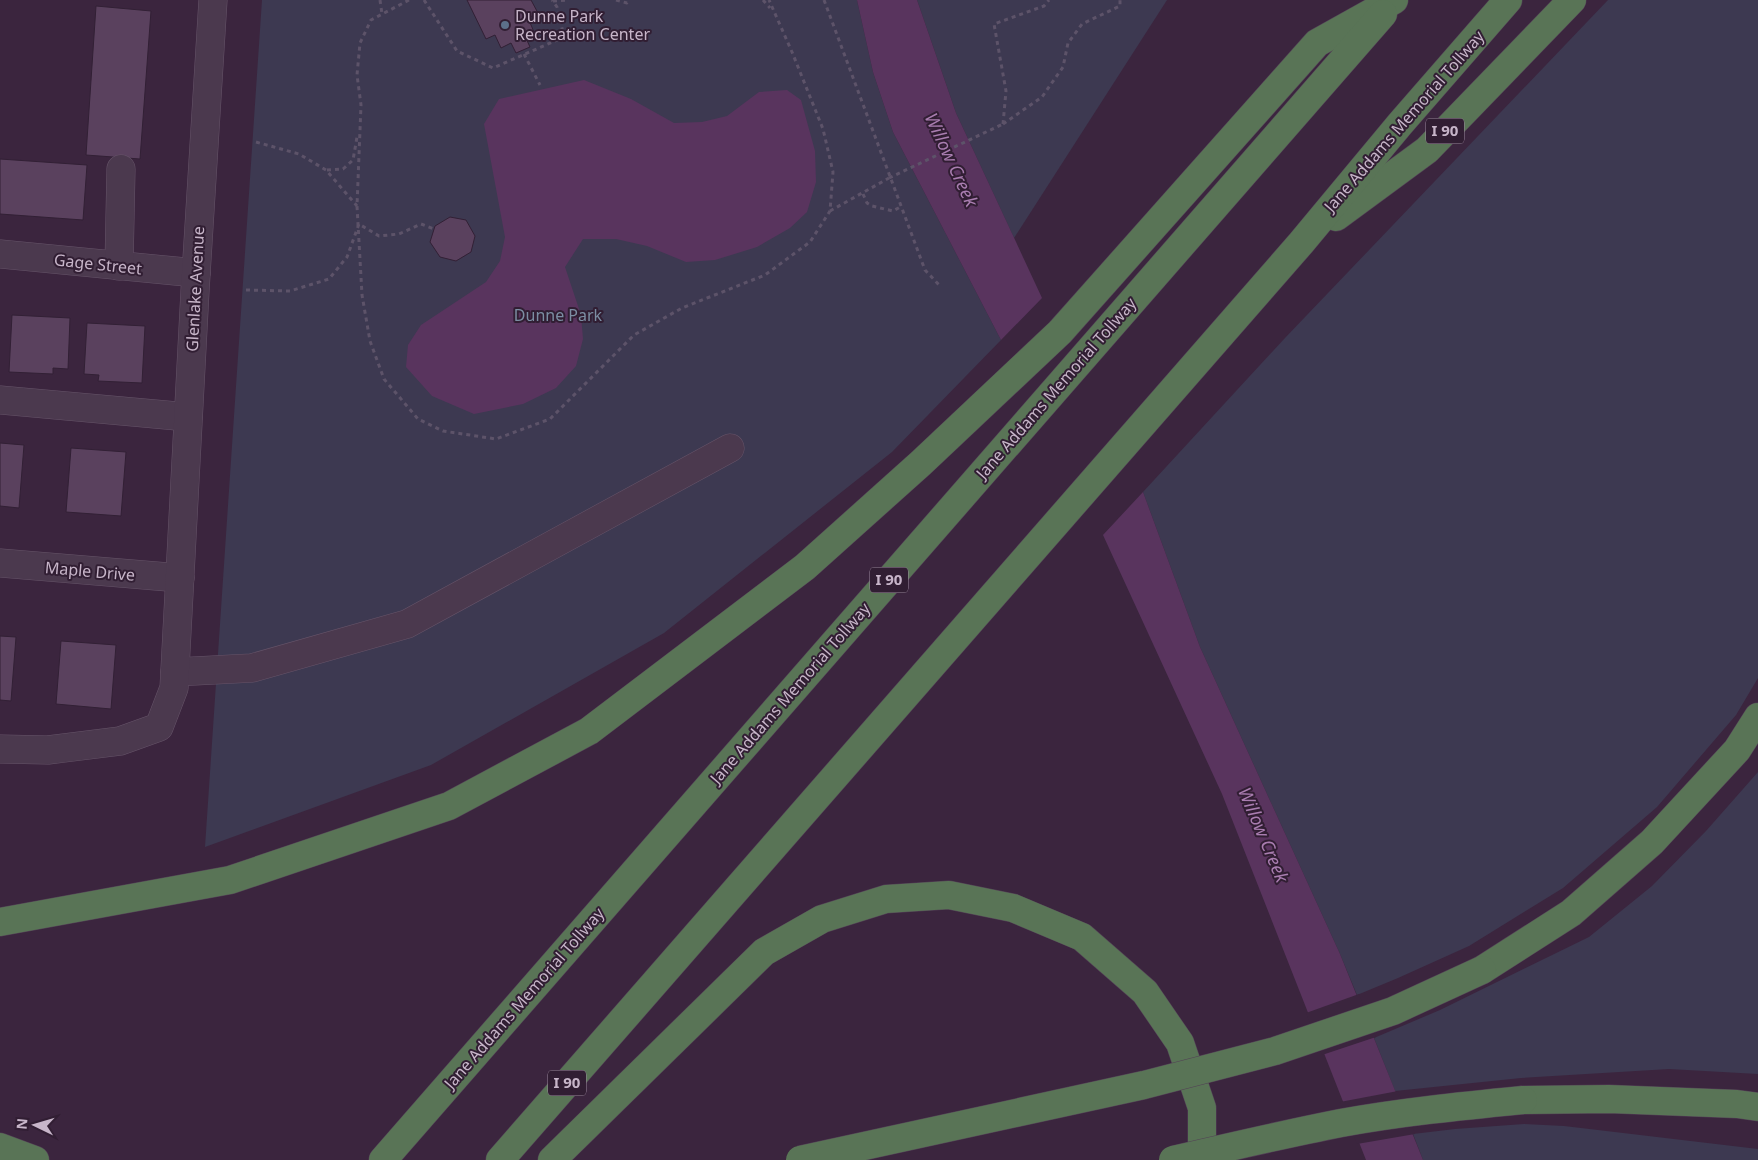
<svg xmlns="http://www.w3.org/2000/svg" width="1758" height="1160" font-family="'Noto Sans',sans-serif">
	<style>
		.green { fill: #3d3951 }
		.water { fill: #59345e }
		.pier { fill: #3b253e }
		.building { fill: #5a415e; stroke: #322035 }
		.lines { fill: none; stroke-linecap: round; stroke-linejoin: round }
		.minor-casing { stroke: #665469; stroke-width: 29 }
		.highway-casing { stroke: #534156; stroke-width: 29 }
		.path { stroke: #5d5369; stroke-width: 3; stroke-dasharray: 4 4; stroke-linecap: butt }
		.minor { stroke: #4b394e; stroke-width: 28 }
		.highway { stroke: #597456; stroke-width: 28 }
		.highway-bridge-casing { stroke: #534156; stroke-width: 29; stroke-linecap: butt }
		.path-bridge { stroke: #5d5369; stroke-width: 3; stroke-dasharray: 4 4; stroke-linecap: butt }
		.highway-bridge { stroke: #597456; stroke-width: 28 }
		.service-dot { fill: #5c6f8a; stroke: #311e33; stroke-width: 2 }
		.labels { text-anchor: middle; stroke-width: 4; stroke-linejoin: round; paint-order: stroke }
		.shield { fill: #311e33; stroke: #9a889c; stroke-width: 1 }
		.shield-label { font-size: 15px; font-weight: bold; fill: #c7b5c9 }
		.poi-label { font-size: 16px; fill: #c7b5c9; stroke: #311e33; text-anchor: start }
		.street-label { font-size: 16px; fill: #c7b5c9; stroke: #311e33 }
		.park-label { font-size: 16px; fill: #7c8ea3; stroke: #311e33 }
		.water-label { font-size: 18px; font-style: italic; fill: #a97db0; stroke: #311e33 }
	</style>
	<rect width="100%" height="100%" fill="#3b253e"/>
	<!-- green -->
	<g class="green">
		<path d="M262,0H857L873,72L893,132L1001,340L892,452L664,633L431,765L205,847Z"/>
		<path d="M917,0H1167L1014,238L956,113Z"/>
		<path d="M1608,0H1758V678L1736,715L1657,807L1563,888L1469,946L1398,978L1357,995L1340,954L1200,647L1143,492L1285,338Z"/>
		<path d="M1758,772V1074L1669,1069L1521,1078L1395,1091L1374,1038L1440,1010L1589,937L1652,886L1706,831Z"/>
		<path d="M1524,1124L1564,1126L1758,1149V1160H1423L1413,1134L1455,1129Z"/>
	</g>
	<!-- water -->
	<g class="water">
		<path d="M857,0H917L956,113L1042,298L1001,340L893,132L873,72Z"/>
		<path d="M584,80L631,99L674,123L702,122L727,116L759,92L787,90L801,100L815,151L816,182L807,212L790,228L757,247L715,260L686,262L647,246L616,239H583L565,267L581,315L583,339L576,366L556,388L523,404L474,414L432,396L406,367L408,345L421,325L486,282L500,261L505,237L484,124L499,99Z"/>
		<path d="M1143,492L1200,647L1340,954L1423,1160H1366L1222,794L1103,535Z"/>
	</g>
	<!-- pier -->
	<g class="pier">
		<path d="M1359,994L1376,1037L1322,1055L1306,1013Z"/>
		<path d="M1398,1091L1415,1134L1357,1144L1340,1102Z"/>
	</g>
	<!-- building -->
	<g class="building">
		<path d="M467,0H531L538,13L528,18L534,32L525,36L530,47L516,53L511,43L501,48L495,35L486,39Z"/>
		<path d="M96,6L151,11L140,159L86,155Z"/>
		<path d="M0,159L87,165L83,220L0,214Z"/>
		<path d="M450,217L466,220L475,236L471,252L456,261L440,257L430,242L435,226Z"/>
		<path d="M12,315L70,318L68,369L53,368V374L9,372Z"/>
		<path d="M87,323L145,326L142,383L98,381L99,375L84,374Z"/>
		<path d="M0,443L24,445L19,508L0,506Z"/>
		<path d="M71,448L126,452L121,516L66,512Z"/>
		<path d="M0,636L16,637L11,701L0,700Z"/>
		<path d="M61,641L116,645L111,709L56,704Z"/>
	</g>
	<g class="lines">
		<defs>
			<g id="minor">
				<path d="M0,254L196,273"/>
				<path d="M119,266L121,169"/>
				<path d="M0,400L188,417"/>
				<path d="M0,563L180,578"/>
				<path d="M175,672L252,668L407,624L730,448"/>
				<path d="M0,749L48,750L120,741L159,727L174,688L195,291L213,0"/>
			</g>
			<g id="highway">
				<path d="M1336,217L1427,150L1572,0"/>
				<path d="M0,922L230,880L449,806L589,731L805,567L921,463L1060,332L1317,43L1394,0"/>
				<path d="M1482,970L1571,913L1652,842L1737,750L1758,717"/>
				<path d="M1523,1100L1609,1099L1737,1104L1758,1107"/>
				<path d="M0,1147L35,1160"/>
				<path d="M383,1160L1383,14"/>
				<path d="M500,1160L1301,243L1400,124L1508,0"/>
				<path d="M552,1160L764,952L822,919L886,899L949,895L1013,908L1082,937L1145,992L1180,1043L1202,1108V1160"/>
			</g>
		</defs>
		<!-- minor casing -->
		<use href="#minor" class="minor-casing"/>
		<!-- highway casing -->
		<use href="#highway" class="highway-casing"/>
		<!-- path -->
		<g class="path">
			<path d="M380,0L382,14"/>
			<path d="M409,0L371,20L360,43L357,75L361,105L357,206L362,295L370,341L384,379L418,419L443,431L496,439L550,419L634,335L682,308L765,275L810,242L830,211L833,172L823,129L792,52L769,0"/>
			<path d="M424,0L457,51L493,68L564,37L557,7L552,0"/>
			<path d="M616,0L627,3L630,0"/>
			<path d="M763,0L770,8"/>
			<path d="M824,0L925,270L941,287"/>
			<path d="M553,1L567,0"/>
			<path d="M524,54L540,85"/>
			<path d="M1003,124L1042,97L1063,67L1068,43L1082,24L1120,6V0"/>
			<path d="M1003,124L1006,91L994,24L1044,6L1049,0"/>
			<path d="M256,142L299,154L326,170L357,206"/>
			<path d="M327,170L343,169L353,160L357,137"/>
			<path d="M863,194L867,203L872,206L893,211L902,206"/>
			<path d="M830,211L889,178"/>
			<path d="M246,290L290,291L329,279L347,257L359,224L379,236L399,234L421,224L434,229"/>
		</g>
		<!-- minor -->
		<use href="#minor" class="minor"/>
		<!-- highway -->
		<use href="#highway" class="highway"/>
		<defs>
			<g id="highway-bridge">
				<path d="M800,1160L1144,1085L1275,1051L1393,1011L1482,970"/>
				<path d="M1173,1160C1229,1147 1285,1134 1341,1123C1401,1112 1462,1106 1523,1100"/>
			</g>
		</defs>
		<!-- highway-bridge casing -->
		<use href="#highway-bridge" class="highway-bridge-casing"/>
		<!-- path-bridge -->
		<path class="path-bridge" d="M889,178L1003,124"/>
		<!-- highway-bridge -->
		<use href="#highway-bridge" class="highway-bridge"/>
	</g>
	<!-- markers -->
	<circle class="service-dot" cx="505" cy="25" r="5"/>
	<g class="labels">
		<!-- shield labels -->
		<g class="shield">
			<rect x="1426" y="118.5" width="38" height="25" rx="4"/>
			<rect x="870" y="567.5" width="38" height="25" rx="4"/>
			<rect x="548" y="1070.5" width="38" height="25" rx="4"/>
		</g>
		<g class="shield-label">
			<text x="1445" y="136">I 90</text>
			<text x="889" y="585">I 90</text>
			<text x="567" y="1088">I 90</text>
		</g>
		<!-- poi labels -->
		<g class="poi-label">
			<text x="515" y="22">Dunne Park<tspan x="515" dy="18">Recreation Center</tspan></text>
		</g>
		<!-- street labels -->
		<g class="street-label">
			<text transform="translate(1404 121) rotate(-49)" y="6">Jane Addams Memorial Tollway</text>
			<text transform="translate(98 264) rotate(6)" y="6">Gage Street</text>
			<text transform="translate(195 289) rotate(-87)" y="6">Glenlake Avenue</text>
			<text transform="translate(1056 388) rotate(-49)" y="6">Jane Addams Memorial Tollway</text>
			<text transform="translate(90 571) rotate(5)" y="6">Maple Drive</text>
			<text transform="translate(790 693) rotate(-49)" y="6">Jane Addams Memorial Tollway</text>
			<text transform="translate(524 998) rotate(-49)" y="6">Jane Addams Memorial Tollway</text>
		</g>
		<!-- park labels -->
		<g class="park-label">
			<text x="558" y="321">Dunne Park</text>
		</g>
		<!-- water labels -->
		<g class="water-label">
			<text transform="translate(951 160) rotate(65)" y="6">Willow Creek</text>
			<text transform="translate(1263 835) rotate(67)" y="6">Willow Creek</text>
		</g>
	</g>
	<!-- north arrow -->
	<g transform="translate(35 1125) rotate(275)" stroke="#311e33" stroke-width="4" paint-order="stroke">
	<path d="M0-4L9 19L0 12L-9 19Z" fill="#c7b5c9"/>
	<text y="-8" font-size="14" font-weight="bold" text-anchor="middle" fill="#c7b5c9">N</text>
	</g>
</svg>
